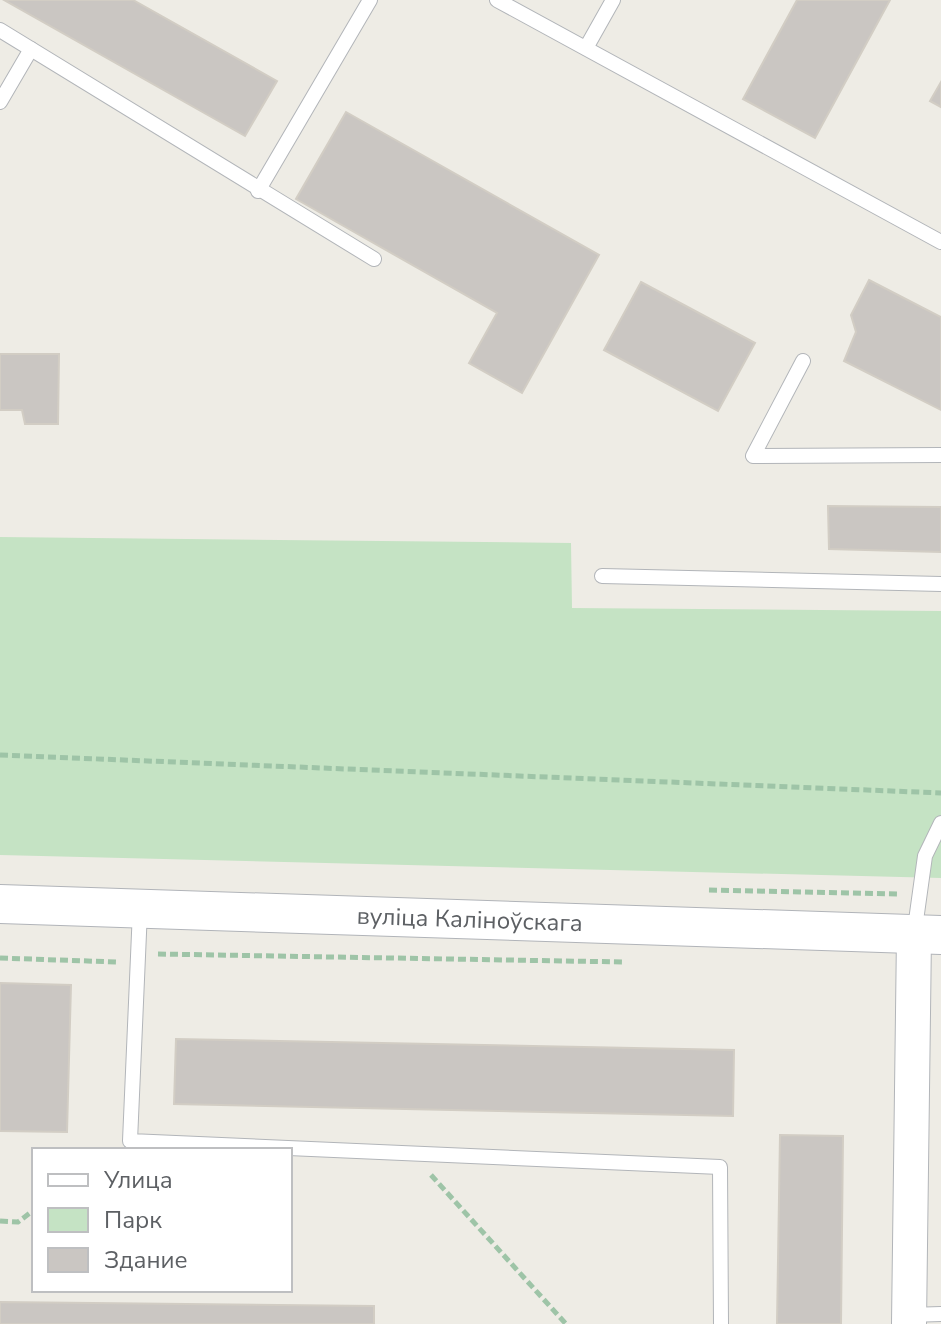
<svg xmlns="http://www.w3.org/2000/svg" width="941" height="1324" font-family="'Nunito Sans',sans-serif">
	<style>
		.green { fill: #c5e3c4 }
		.building { fill: #cac6c2; stroke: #d2cdc4; stroke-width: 2 }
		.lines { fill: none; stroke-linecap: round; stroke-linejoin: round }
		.service-casing { stroke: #b2b5b9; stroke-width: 16 }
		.tertiary-casing { stroke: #b2b5b9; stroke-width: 36 }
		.secondary-casing { stroke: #b1b4b9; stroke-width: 40 }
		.path { stroke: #9ec4a7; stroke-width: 5; stroke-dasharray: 8 4; stroke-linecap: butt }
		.service { stroke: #fff; stroke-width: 14 }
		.tertiary { stroke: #fff; stroke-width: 34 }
		.secondary { stroke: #fff; stroke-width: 38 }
		.labels { text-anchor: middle; stroke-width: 7; stroke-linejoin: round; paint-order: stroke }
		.street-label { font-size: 24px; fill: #5d6064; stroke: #fff }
	</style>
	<rect width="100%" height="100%" fill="#eeece5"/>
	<!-- green -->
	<path class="green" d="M0,537L571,543L572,608L941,611V878L0,855Z"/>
	<!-- building -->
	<g class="building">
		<path d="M4,0H133L277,81L245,136Z"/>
		<path d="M797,0H890L815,138L743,99Z"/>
		<path d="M941,82V107L930,101Z"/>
		<path d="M346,112L599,255L522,393L469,363L497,313L296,199Z"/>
		<path d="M869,280L941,317V410L844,361L856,332L851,315Z"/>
		<path d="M641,282L755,343L718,411L604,350Z"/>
		<path d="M0,354H59L58,424H25L22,410H0Z"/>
		<path d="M828,506L941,507V552L829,549Z"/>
		<path d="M0,983L71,985L67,1132L0,1131Z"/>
		<path d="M176,1039L734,1050L733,1116L174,1104Z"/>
		<path d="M780,1135L843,1136L841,1324H777Z"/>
		<path d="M0,1302L374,1306V1324H0Z"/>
	</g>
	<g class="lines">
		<defs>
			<g id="service">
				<path d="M497,0L941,242"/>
				<path d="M0,30L374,259"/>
				<path d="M586,48L613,0"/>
				<path d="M0,102L31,49"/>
				<path d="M258,191L370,0"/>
				<path d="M803,361L753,456L941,455"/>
				<path d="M602,576L941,584"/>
				<path d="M140,910L130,1141L720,1167L721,1324"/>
				<path d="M914,935L925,856L941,823"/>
				<path d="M909,1315L941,1314"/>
			</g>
			<path id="tertiary" d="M909,1324L914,935"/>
			<g id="secondary">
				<path id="s1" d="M0,904L941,935"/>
			</g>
		</defs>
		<!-- service casing -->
		<use href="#service" class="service-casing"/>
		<!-- tertiary casing -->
		<use href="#tertiary" class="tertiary-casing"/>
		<!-- secondary casing -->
		<use href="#secondary" class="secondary-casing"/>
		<!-- path -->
		<g class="path">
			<path d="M0,755L941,793"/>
			<path d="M709,890L899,894"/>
			<path d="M158,954L624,962"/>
			<path d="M0,958L117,962"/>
			<path d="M431,1175L566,1324"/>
			<path d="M0,1221L18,1222L34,1210"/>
		</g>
		<!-- service -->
		<use href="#service" class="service"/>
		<!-- tertiary -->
		<use href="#tertiary" class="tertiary"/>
		<!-- secondary -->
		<use href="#secondary" class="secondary"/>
	</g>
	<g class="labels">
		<!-- street labels -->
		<g class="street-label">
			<text dy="8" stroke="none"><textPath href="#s1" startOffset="470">вуліца Каліноўскага</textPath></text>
		</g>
	</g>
	<!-- legend -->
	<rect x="32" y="1148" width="260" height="144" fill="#ffffff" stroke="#bebfc1" stroke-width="2"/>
	<rect x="48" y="1174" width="40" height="12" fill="#ffffff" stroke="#bebfc1" stroke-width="2"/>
	<text x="104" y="1188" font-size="24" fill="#5d6064">Улица</text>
	<rect x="48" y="1208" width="40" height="24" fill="#c5e3c4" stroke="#bebfc1" stroke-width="2"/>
	<text x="104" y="1228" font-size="24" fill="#5d6064">Парк</text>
	<rect x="48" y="1248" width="40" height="24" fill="#cac6c2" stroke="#bebfc1" stroke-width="2"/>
	<text x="104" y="1268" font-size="24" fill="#5d6064">Здание</text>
</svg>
